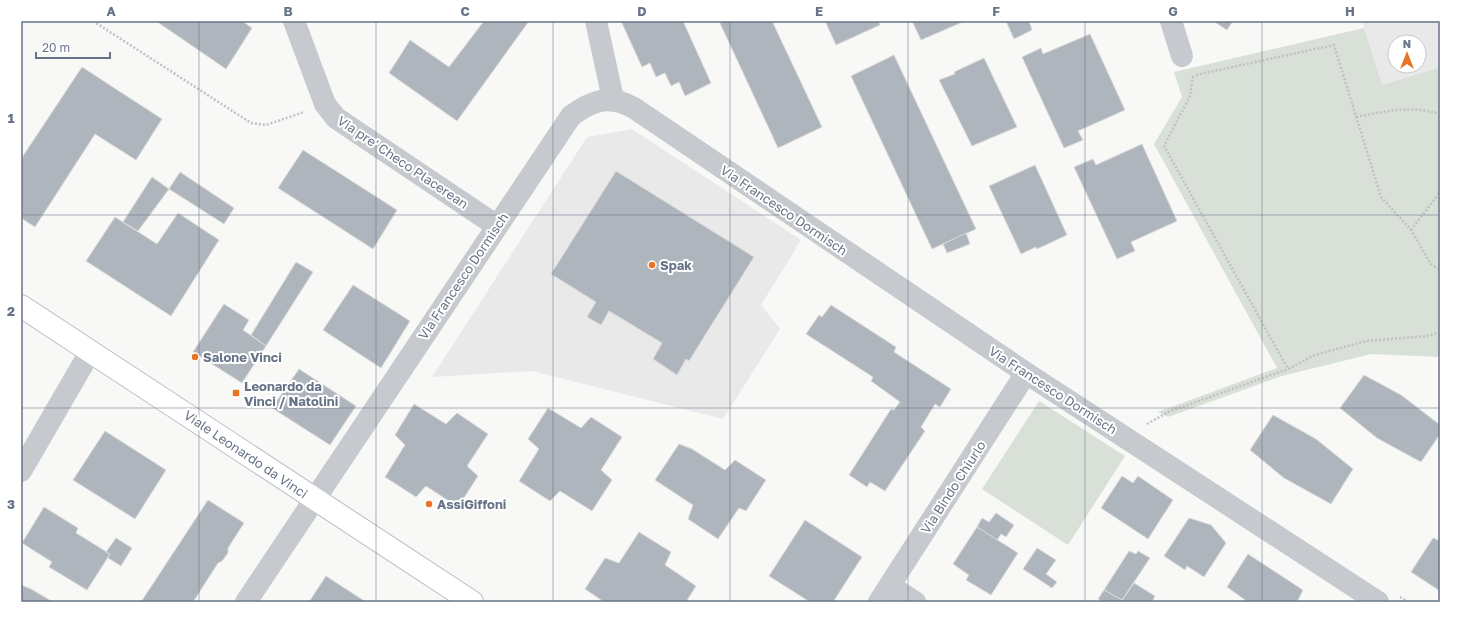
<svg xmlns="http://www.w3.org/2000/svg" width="1461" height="623" font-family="'Golos Text',sans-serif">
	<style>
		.built { fill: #e9e9e9; fill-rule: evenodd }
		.green { fill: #d9e0d7 }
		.building { fill: #afb5bc; stroke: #dadad8 }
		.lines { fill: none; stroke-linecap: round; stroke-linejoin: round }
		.major-casing { stroke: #b9bcc1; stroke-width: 24 }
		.path { stroke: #c0c1c4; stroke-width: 2.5; stroke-dasharray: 2 2; stroke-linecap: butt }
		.minor { stroke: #c6c9cd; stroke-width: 22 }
		.major { stroke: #fff; stroke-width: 22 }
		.grid { fill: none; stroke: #677387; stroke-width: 1; stroke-opacity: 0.55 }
		.poi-dot { fill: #e87526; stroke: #fff; stroke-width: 1.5 }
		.labels { text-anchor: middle; stroke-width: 4; stroke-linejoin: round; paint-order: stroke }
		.street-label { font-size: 13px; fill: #677387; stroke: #fff }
		.poi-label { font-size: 13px; font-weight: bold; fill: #677387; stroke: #fff; text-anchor: start }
		.neatline { fill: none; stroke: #677387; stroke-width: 1.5 }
		.grid-label { font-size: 13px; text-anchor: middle; font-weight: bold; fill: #677387 }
	</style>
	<rect width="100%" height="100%" fill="#f8f8f6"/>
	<!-- built -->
	<g class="built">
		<path d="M1362,21H1440V67L1381,85ZM1395,42H1419V66H1395Z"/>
		<path d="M632,129L801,240L761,305L780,329L723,419L532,371L432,377L587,137Z"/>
	</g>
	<!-- green -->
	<g class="green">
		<path d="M1364,28L1382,85L1440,67V357L1371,354L1282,376L1168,417L1158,412L1277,368L1154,144L1182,97L1174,72Z"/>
		<path d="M1039,401L1125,456L1068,545L982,489Z"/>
	</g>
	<!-- building -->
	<g class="building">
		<path d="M156,21H242L252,28L226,69Z"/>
		<path d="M484,21H529L457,121L389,73L410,40L449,67Z"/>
		<path d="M621,21H683L711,83L685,96L679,82L671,86L665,73L656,77L650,63L642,67Z"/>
		<path d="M719,21H772L822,127L778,148Z"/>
		<path d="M825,21H878L880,25L836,45Z"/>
		<path d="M912,21H965L921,40Z"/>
		<path d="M1006,21H1029L1032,30L1014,39Z"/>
		<path d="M1213,21H1233L1227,30Z"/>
		<path d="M1090,34L1125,110L1078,131L1083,140L1064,148L1022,57L1041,48L1043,54Z"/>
		<path d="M894,55L976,229L932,249L851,76Z"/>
		<path d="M984,58L1017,127L972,146L939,80L955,74L954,72Z"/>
		<path d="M82,67L162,119L136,160L95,134L35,227L21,218V159Z"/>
		<path d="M1142,144L1177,221L1131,242L1135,251L1117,259L1074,167L1093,159L1096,165Z"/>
		<path d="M303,150L397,210L373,249L278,188Z"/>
		<path d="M1035,165L1067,235L1037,249L1036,247L1021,254L989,186Z"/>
		<path d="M616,171L754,257L689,361L686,359L677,375L653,359L662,343L609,311L601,325L587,317L596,302L551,274Z"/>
		<path d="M180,172L234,208L224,224L169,189Z"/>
		<path d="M152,177L169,189L138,231L123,222Z"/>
		<path d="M178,213L219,240L171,316L86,261L115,217L157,244Z"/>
		<path d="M966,233L970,244L947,253L943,244Z"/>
		<path d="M296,262L313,272L266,346L251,335Z"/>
		<path d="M353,285L410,321L381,368L323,330Z"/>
		<path d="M224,304L249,320L243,330L266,346L242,383L193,352Z"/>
		<path d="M831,305L896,347L894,352L951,389L940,407L935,404L921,427L925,431L885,491L870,482L867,487L849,475L891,409L894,410L900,402L871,381L873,377L806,334L819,315L822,317Z"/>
		<path d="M299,369L356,406L330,445L272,408Z"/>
		<path d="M1364,375L1401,395L1440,425V434L1421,462L1377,438L1340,408Z"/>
		<path d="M414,404L446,424L457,413L488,434L467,466L478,476L458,507L426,486L416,497L385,477L405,445L395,435Z"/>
		<path d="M548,408L581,428L591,417L622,437L601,470L612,480L592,511L560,491L550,501L519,481L539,449L528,439Z"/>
		<path d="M1273,415L1316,439L1353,469L1331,504L1284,478L1250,450Z"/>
		<path d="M105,431L166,470L135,519L73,480Z"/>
		<path d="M679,444L692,449L725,470L735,460L766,480L746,511L739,508L718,539L688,519L693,505L655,480Z"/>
		<path d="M1122,476L1133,483L1138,476L1173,500L1148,539L1101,508Z"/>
		<path d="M208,500L244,523L228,548V553L222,561L218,563L193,602H141Z"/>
		<path d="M44,507L78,528L76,533L110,554L87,590L49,567L52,562L22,543Z"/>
		<path d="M996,513L1014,525L1006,537L1001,534L997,540L977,527L982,518L989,522Z"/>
		<path d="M1189,518L1211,525L1226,543L1204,577L1187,566L1185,570L1164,556Z"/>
		<path d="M805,520L862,557L833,602H810L769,576Z"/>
		<path d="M977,527L1018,553L991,595L966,580L969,575L953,564Z"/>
		<path d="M639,532L671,552L665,565L696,586L686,602H604L585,589L605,558L619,563Z"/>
		<path d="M116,538L132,548L121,566L108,558L110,554L106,552Z"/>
		<path d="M1433,538L1440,541V591L1411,572Z"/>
		<path d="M1037,548L1056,560L1046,574L1057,582L1052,588L1023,569Z"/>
		<path d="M1129,551L1136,554L1138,551L1150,558L1122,600L1104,590Z"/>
		<path d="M1248,554L1303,590L1297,602H1248L1227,587Z"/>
		<path d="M326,576L366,602H309Z"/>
		<path d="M1134,583L1155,596L1152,602H1121Z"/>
		<path d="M21,585L31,589L53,602H21Z"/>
		<path d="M1104,590L1122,600L1121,602H1103L1098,599Z"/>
	</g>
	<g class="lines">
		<defs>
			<path id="major" d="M21,306L472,602"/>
		</defs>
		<!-- major casing -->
		<use href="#major" class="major-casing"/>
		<!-- path -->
		<g class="path">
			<path d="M93,21L251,123L266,125L304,112"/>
			<path d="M1196,75L1334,45L1381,197L1411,230L1431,264L1440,270"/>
			<path d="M1193,76L1190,96L1164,146L1288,369"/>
			<path d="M1356,117C1386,111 1411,105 1440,114"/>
			<path d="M1411,230L1440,192"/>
			<path d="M1147,424L1168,412L1288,369L1315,355L1366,341L1428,336L1440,332"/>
			<path d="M1400,597L1408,602"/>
		</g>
		<!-- minor -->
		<g class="minor">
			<path d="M294,21L325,104L336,118L497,226"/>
			<path d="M596,21L613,99"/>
			<path d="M1171,21L1182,56"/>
			<path d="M21,471L90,352"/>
			<path d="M890,586L915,602"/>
			<path d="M246,602L571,116C593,100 609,94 634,108L1026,373L1378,602"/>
			<path d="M879,602L1026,373"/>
		</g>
		<!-- major -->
		<use href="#major" class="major"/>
	</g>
	<!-- grid -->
	<path class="grid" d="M199,21V602M376,21V602M553,21V602M730,21V602M908,21V602M1085,21V602M1262,21V602M21,215H1440M21,408H1440"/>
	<!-- markers -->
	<g class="poi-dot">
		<circle cx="652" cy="265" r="4"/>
		<circle cx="195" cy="357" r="4"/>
		<rect x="232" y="389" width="8" height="8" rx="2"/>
		<circle cx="429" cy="504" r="4"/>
	</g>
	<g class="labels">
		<!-- street labels -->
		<g class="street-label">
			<text transform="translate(403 162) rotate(34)" y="5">Via pre' Checo Placerean</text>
			<text transform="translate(784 210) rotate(34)" y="5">Via Francesco Dormisch</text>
			<text transform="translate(463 276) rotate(-56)" y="5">Via Francesco Dormisch</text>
			<text transform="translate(1053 390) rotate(33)" y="5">Via Francesco Dormisch</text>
			<text transform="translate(246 454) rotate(34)" y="5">Viale Leonardo da Vinci</text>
			<text transform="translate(953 487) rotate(-57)" y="5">Via Bindo Chiurlo</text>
		</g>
		<!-- poi labels -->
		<g class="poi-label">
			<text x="660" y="270">Spak</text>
			<text x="203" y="362">Salone Vinci</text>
			<text x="244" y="391">Leonardo da<tspan x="244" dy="15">Vinci / Natolini</tspan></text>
			<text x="437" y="509">AssiGiffoni</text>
		</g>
	</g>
	<!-- border -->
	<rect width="1461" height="623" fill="none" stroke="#ffffff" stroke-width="44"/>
	<!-- north arrow -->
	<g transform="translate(1407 54)"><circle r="19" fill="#ffffff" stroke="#c2c7cf"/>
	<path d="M0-3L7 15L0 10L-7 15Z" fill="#e87526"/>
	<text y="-6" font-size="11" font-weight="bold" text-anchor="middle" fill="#677387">N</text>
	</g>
	<!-- scale -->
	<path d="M36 52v6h74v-6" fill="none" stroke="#677387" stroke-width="2"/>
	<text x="42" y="52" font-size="12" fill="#677387" stroke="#ffffff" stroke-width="3" paint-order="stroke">20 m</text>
	<rect x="22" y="22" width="1417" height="579" class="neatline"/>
	<g class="grid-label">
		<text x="111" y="16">A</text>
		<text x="288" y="16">B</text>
		<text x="465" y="16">C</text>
		<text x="642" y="16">D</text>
		<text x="819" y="16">E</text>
		<text x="996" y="16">F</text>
		<text x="1173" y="16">G</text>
		<text x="1350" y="16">H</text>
		<text x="11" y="123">1</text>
		<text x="11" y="316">2</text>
		<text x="11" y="509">3</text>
	</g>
</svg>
